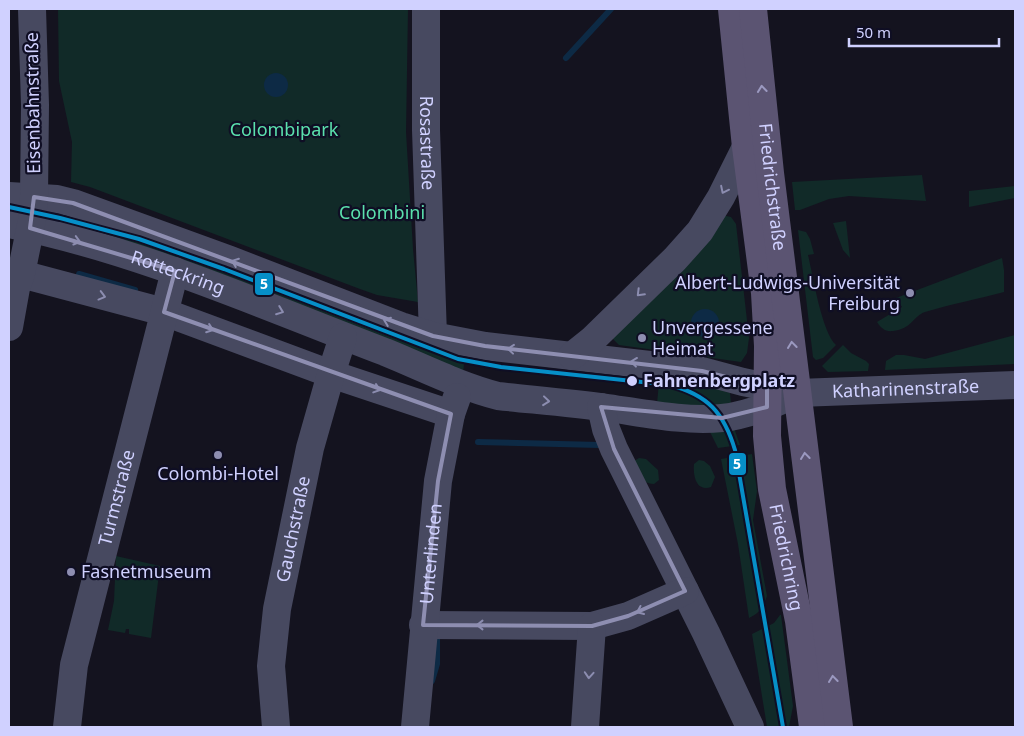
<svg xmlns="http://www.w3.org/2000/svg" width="1024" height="736" font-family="'Noto Sans',sans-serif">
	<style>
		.green { fill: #112a28 }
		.water { fill: #0d2a45 }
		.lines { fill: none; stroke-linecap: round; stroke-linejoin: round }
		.stream { stroke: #0d2a45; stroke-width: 6 }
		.minor { stroke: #474960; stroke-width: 28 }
		.major { stroke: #5b5472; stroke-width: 28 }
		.tram-1-casing { stroke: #0f0e24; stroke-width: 8 }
		.tram-1 { stroke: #068fc8; stroke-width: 4 }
		.oneway { stroke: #9b99c0 }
		.oneway2 { stroke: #8c8db0 }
		.marked { fill: none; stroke: #8e8eb1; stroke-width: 4; stroke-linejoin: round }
		.poi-dot { fill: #8e8eb1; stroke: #0f0e24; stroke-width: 2 }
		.stop-dot { fill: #d0d1ff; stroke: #0f0e24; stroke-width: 2 }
		.labels { text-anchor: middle; stroke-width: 4.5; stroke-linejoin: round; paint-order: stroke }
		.street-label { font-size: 18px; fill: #d0d1ff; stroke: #0f0e24 }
		.park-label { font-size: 18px; fill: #5be0ad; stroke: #0f0e24 }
		.poi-label { font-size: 18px; fill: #d0d1ff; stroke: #0f0e24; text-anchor: start }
		.stop-label { font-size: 18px; font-weight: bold; fill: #d0d1ff; stroke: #0f0e24; text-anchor: start }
		.line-badge { stroke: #0f0e24; stroke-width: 2 }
		.badge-label { font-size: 14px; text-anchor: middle; font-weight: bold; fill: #fff }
	</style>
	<rect width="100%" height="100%" fill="#14131f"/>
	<!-- green -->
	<g class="green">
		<path d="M58,9H408L406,132L413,249L418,302L377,295L360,289L90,187L71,182L72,142L59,81Z"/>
		<path d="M922,175L926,201L849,196L829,199L800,210H795L792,182Z"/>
		<path d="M1015,186V198L969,207V191Z"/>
		<path d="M72,210L465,349L463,376L68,224Z"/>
		<path d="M722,215L731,217L736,224L749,338L747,353L741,362L619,345L610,336Z"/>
		<path d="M846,221L850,258L843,250L833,223Z"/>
		<path d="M798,230L806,232L810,239L814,254L808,255C813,276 822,333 836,345L823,358L816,360L813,357Z"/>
		<path d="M1002,258L1004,270V292C978,299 951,304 925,312C913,316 912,329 893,331C885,332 881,328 877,322L902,307L896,298Z"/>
		<path d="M1015,335V364L885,370L886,361L896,355H904L925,359Z"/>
		<path d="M843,345L851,353L866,361L869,364L868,371L828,372L822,366Z"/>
		<path d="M660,371L730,393L731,403L712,406L657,404Z"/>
		<path d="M734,428L740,445L718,448L709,430Z"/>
		<path d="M752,454L757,491L753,520L767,596C763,607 760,613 749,618L738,544L721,459Z"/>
		<path d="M639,458L646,459L658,470L659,480L654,484C639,483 638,474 634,461Z"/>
		<path d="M699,460L704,461L710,466L715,477L711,487C696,492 693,476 694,464Z"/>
		<path d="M116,556L160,566L151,638L129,634V629H126L125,633L108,630L114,601Z"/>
		<path d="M780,615H781L793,706L789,727H767L752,634L774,623Z"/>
	</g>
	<!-- water -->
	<g class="water">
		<circle cx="276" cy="85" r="12"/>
		<circle cx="705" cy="323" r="14"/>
	</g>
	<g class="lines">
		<!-- stream -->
		<g class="stream">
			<path d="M566,58L611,9"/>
			<path d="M79,274L135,290"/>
			<path d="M478,442L600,445"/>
			<path d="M432,681L437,664V632"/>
		</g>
		<!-- minor -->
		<g class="minor">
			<path id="s1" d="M426,9V130L433,336"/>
			<path id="s2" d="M9,196L57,199L73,203L230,260L401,326L433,336L485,346L702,371L743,382L798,393L1015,385"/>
			<path id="s3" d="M9,224C139,250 261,305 385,352C422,367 459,386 498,396C535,400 571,403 608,408C644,413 686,422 722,418C744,416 767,407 787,398"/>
			<path d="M9,273L21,274L164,312L331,374L451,414"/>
			<path d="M9,327L16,288L21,274L32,220L34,197L35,105L32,9"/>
			<path d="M572,356L592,340L675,259L700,231L721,197L746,147"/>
			<path d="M601,407L606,429L614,449L706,633L750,727"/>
			<path d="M423,625L592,626L628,616L685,591"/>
			<path id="s4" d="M67,727L74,665L175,271"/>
			<path id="s5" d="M276,727L271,666L277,609L310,448L331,374L343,337"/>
			<path id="s6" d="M415,727L438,481L451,414L457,397"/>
			<path d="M585,727L592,626"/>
		</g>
		<!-- major -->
		<g class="major">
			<path id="s7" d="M732,9L746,147L765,293L768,346L767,436L772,489L799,621L813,727"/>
			<path id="s8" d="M753,9L770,173L839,727"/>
		</g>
		<defs>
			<path id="tram-1" d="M9,207L60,218L139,239L224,269L458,359L501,367L670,385C708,395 724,413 735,450L783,727"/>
		</defs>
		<!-- tram-1 casing -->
		<use href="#tram-1" class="tram-1-casing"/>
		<!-- tram-1 -->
		<use href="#tram-1" class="tram-1"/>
	</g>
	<!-- one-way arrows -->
	<defs><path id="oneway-chevron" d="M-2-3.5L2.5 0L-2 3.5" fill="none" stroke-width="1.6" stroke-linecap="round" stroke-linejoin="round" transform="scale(1.25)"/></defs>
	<g class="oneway">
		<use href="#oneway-chevron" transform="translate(762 89) rotate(-96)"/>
		<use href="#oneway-chevron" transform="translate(792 345) rotate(-97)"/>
		<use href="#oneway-chevron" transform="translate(805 456) rotate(-97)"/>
		<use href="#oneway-chevron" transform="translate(833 679) rotate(-97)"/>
	</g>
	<g class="oneway2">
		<use href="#oneway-chevron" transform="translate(724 190) rotate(116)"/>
		<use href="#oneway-chevron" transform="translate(77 241) rotate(16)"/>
		<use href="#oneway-chevron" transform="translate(235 262) rotate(-159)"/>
		<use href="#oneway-chevron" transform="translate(640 293) rotate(135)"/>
		<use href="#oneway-chevron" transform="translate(102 296) rotate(15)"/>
		<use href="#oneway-chevron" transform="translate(280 311) rotate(21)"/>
		<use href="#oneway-chevron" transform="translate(387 321) rotate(-159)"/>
		<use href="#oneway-chevron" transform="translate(210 329) rotate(20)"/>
		<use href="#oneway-chevron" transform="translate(511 349) rotate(-174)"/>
		<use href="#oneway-chevron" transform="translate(634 362) rotate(-173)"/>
		<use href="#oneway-chevron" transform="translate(377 389) rotate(18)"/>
		<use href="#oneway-chevron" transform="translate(546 401) rotate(6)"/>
		<use href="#oneway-chevron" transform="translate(640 611) rotate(156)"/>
		<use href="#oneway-chevron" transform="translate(480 625) rotate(-180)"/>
		<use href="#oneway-chevron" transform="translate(589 675) rotate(94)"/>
	</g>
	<!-- marked area -->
	<path class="marked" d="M34,197L73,203L433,336L485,346L702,371L767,387V407L722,418L601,407L614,449L685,591L628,616L592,626L423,625L438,481L451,414L164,312L175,271L30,228Z"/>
	<!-- markers -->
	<g class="poi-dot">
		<circle cx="910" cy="293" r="5"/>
		<circle cx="642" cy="338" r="5"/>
		<circle cx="218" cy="455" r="5"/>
		<circle cx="71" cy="572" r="5"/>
	</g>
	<circle class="stop-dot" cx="632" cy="381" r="6"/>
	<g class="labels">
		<!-- street labels -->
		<g class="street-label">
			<text transform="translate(33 103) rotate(-91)" y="6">Eisenbahnstraße</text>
			<text dy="6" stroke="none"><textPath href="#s1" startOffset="134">Rosastraße</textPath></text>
			<text dy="6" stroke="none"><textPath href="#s8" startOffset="179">Friedrichstraße</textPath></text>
			<text dy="6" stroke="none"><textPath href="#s3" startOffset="176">Rotteckring</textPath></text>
			<text dy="6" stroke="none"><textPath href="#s2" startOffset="926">Katharinenstraße</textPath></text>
			<text dy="6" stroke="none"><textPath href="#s4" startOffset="235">Turmstraße</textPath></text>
			<text dy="6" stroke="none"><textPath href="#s5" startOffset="200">Gauchstraße</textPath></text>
			<text dy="6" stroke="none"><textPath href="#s6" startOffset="174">Unterlinden</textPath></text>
			<text dy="6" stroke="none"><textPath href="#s7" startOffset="552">Friedrichring</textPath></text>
		</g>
		<!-- park labels -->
		<g class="park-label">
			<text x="284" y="136">Colombipark</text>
			<text x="382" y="219">Colombini</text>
		</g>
		<!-- poi labels -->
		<g class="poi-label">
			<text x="900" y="289" text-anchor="end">Albert-Ludwigs-Universität<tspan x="900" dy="21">Freiburg</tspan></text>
			<text x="652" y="334">Unvergessene<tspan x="652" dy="21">Heimat</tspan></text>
			<text x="218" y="480" text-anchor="middle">Colombi-Hotel</text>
			<text x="81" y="578">Fasnetmuseum</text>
		</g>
		<!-- stop labels -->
		<g class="stop-label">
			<text x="643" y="387">Fahnenbergplatz</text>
		</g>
	</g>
	<g class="line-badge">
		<rect x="254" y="272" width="20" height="24" rx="5" fill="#068fc8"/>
		<rect x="728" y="452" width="19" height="24" rx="5" fill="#068fc8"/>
	</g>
	<g class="badge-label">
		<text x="264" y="289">5</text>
		<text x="737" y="469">5</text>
	</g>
	<!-- border -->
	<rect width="1024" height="736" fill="none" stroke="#d0d1ff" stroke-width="20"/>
	<!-- scale -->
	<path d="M849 38v8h150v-8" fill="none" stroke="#d0d1ff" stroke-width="2.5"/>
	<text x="856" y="38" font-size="15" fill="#d0d1ff" stroke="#0f0e24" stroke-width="4" paint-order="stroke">50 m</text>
</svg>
